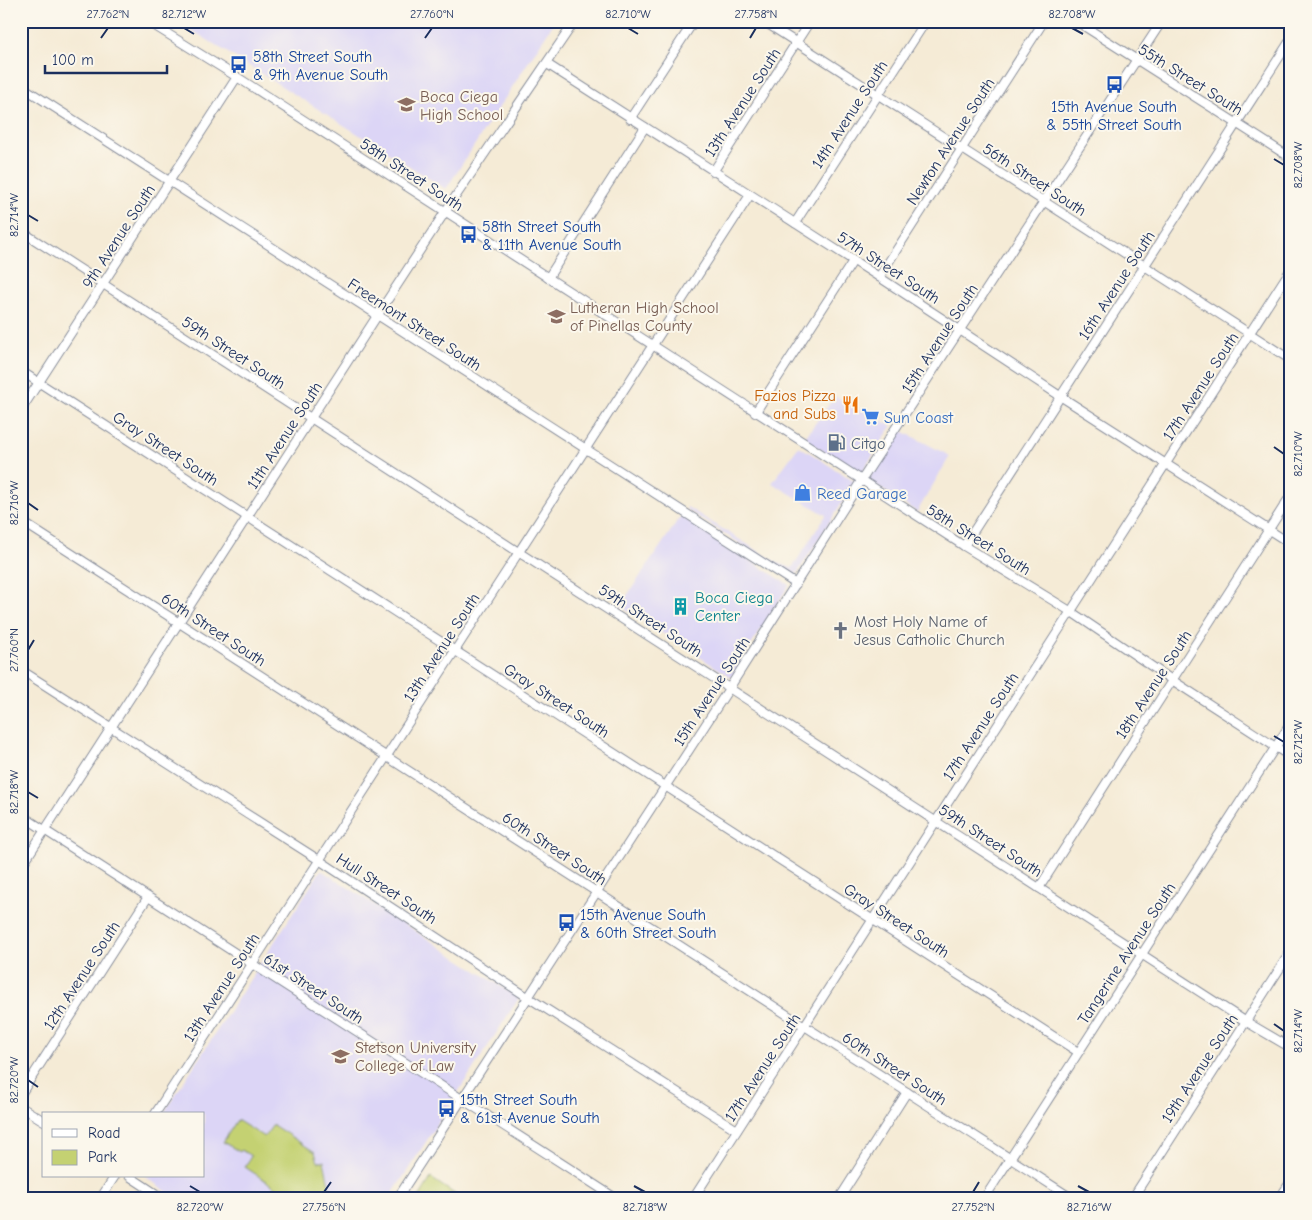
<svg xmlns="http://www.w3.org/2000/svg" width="1312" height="1220" font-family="'Comic Neue',sans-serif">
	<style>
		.built { fill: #dcd5f6 }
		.green { fill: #c4d172; stroke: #708068 }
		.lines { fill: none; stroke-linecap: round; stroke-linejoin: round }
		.minor-casing { stroke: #888d9a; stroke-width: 10 }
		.minor { stroke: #fff; stroke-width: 8 }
		.ticks { fill: none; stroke: #1b2f5e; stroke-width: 2 }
		.labels { text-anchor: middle; stroke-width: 4; stroke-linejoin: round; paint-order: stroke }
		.transit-label { font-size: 16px; fill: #164399; stroke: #fbf7ec; text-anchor: start }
		.street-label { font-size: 16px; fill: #1b2f5e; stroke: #fbf7ec }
		.education-label { font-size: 16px; fill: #785e54; stroke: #fbf7ec; text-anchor: start }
		.food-label { font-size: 16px; fill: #c56008; stroke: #fbf7ec; text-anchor: end }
		.shop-label { font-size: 16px; fill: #366cbe; stroke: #fbf7ec; text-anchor: start }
		.service-label { font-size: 16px; fill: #4e5e75; stroke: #fbf7ec; text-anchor: start }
		.culture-label { font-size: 16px; fill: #0d838f; stroke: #fbf7ec; text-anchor: start }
		.worship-label { font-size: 16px; fill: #5b616d; stroke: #fbf7ec; text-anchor: start }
		.neatline { fill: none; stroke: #1b2f5e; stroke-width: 2 }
		.ticks-label { font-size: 12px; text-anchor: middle; fill: #1b2f5e }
	</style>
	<rect width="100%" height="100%" fill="#fbf7ec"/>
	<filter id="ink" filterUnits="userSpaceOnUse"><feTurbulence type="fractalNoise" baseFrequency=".02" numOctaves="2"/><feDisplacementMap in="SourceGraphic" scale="10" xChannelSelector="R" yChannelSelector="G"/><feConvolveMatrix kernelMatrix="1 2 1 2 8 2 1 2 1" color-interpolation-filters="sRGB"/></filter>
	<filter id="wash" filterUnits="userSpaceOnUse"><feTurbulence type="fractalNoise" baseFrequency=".0096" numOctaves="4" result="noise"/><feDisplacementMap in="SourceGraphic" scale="20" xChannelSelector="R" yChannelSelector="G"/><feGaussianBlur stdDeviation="1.12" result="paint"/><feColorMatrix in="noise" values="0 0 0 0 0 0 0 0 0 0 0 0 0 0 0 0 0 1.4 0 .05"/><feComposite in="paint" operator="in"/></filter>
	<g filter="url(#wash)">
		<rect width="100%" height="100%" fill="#f5ebd6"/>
		<!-- built -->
		<g class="built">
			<path d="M177,21H555L446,189Z"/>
			<path d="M835,396L892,426L860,475L804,439Z"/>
			<path d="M900,430L950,456L917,512L868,480Z"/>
			<path d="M799,446L855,482L794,578L686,509L687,507L776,562L792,568L826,515L772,483Z"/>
			<path d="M681,516L789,585L731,677L620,606Z"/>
			<path d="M321,870L519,998L389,1199H178L144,1176H204V1114H163Z"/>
		</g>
		<!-- green -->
		<g class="green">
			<path d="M237,1120L264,1137L273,1125L315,1152L318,1162L324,1161L331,1194L309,1199H293L245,1167L251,1156L241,1150L240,1152L223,1142Z"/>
			<path d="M431,1178L462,1199H418Z"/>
		</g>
	</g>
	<g filter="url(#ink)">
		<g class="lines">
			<defs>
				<g id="minor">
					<path d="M147,21L237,77L964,546L1070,611L1172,680L1291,757"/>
					<path d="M763,21L1291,360"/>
					<path d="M1076,21L1291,158"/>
					<path d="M547,64L879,277L1060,396L1291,544"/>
					<path d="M21,86L796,584"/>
					<path d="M630,119L694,21"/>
					<path d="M713,172L810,21"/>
					<path d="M795,223L926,21"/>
					<path d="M21,231L1245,1021L1291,1048"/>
					<path d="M879,277L1044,21"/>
					<path d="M548,278L645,127"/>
					<path d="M21,371L1078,1052"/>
					<path d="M21,410L237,77"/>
					<path d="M755,413L853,261"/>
					<path d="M21,521L1073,1199"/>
					<path d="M964,546L1291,39"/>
					<path d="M21,670L319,860L529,998L737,1130"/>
					<path d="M21,815L617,1199"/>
					<path d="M21,867L377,316L445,212L575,21"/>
					<path d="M1039,888L1291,495"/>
					<path d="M21,1094L148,897"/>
					<path d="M21,1107L44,1121"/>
					<path d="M155,1114L750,195"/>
					<path d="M129,1176L164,1199"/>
					<path d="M100,1199L115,1176"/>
					<path d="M397,1199L730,687L861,481L1162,21"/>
					<path d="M693,1199L1291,269"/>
					<path d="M839,1199L907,1092"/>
					<path d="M984,1199L1291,723"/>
					<path d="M1132,1199L1291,951"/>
					<path d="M1279,1199L1291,1181"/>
				</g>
			</defs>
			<!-- minor casing -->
			<use href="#minor" class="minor-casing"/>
			<!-- minor -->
			<use href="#minor" class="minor"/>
		</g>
	</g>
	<!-- ticks -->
	<path class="ticks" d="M184,28L194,34M628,28L638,34M1072,28L1083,34M101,38L108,28M425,38L432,28M750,38L756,28M1274,159L1284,165M28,215L38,221M1274,447L1284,454M28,503L38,510M28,650L34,640M1274,736L1284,742M28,792L38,798M1274,1024L1284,1031M28,1080L38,1087M190,1186L200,1192M634,1186L645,1192M1078,1186L1089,1192M324,1192L331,1182M973,1192L979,1182"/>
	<!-- icons -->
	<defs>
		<symbol id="bus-bare" viewBox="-9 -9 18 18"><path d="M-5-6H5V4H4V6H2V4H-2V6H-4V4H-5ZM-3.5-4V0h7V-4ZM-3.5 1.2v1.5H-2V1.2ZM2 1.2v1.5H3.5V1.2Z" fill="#1a4fb4" stroke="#fbf7ec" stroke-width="2.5" paint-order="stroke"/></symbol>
		<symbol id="school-bare" viewBox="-9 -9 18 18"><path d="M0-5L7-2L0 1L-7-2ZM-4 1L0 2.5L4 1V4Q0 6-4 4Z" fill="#8d6e63" stroke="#fbf7ec" stroke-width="2.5" paint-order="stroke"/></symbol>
		<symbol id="restaurant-bare" viewBox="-9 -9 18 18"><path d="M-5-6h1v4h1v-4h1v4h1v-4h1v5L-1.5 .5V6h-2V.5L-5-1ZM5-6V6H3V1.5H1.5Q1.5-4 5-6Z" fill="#e8710a" stroke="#fbf7ec" stroke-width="2.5" paint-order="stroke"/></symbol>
		<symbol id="supermarket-bare" viewBox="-9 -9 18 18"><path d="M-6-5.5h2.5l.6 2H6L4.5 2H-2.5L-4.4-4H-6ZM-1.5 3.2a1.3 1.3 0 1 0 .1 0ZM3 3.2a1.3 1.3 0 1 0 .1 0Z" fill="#3f7fe0" stroke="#fbf7ec" stroke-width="2.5" paint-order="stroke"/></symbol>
		<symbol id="fuel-bare" viewBox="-9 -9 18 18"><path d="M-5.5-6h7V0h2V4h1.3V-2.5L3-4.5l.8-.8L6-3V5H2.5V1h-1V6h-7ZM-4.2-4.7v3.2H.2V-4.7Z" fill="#5c6f8a" stroke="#fbf7ec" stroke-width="2.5" paint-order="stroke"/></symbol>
		<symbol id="shop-bare" viewBox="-9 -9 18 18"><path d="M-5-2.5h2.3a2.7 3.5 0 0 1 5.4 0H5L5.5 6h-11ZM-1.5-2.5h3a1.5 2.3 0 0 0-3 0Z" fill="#3f7fe0" stroke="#fbf7ec" stroke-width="2.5" paint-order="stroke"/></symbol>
		<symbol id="building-bare" viewBox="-9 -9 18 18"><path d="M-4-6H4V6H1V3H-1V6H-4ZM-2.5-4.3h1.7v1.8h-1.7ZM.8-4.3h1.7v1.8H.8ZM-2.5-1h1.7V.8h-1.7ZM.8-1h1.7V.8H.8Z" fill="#0f9aa8" stroke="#fbf7ec" stroke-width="2.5" paint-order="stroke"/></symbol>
		<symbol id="church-bare" viewBox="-9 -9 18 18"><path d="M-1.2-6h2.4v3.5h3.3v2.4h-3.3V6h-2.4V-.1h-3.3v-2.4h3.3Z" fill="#6b7280" stroke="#fbf7ec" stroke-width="2.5" paint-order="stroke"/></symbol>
		<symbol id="university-bare" viewBox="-9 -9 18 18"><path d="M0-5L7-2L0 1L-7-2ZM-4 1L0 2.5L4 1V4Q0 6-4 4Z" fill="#8d6e63" stroke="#fbf7ec" stroke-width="2.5" paint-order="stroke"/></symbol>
	</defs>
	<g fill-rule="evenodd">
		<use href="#bus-bare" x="226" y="52" width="25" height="25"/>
		<use href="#bus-bare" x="1102" y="72" width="25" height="25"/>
		<use href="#school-bare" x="394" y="92" width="25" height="25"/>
		<use href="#bus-bare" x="456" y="222" width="25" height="25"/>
		<use href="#school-bare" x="544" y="304" width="25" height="25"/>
		<use href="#restaurant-bare" x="838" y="392" width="25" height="25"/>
		<use href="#supermarket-bare" x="858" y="404" width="25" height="25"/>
		<use href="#fuel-bare" x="824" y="430" width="25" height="25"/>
		<use href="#shop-bare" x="790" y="480" width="25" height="25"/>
		<use href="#building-bare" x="668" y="594" width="25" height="25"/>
		<use href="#church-bare" x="828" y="618" width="25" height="25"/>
		<use href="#bus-bare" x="554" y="910" width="25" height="25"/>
		<use href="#university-bare" x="328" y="1044" width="25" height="25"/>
		<use href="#bus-bare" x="434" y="1096" width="25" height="25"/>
	</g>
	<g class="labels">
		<!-- transit labels -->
		<g class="transit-label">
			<text x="253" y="62">58th Street South<tspan x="253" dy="18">&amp; 9th Avenue South</tspan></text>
			<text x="1114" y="112" text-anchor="middle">15th Avenue South<tspan x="1114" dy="18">&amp; 55th Street South</tspan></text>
			<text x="482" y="232">58th Street South<tspan x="482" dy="18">&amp; 11th Avenue South</tspan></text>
			<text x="580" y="920">15th Avenue South<tspan x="580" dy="18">&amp; 60th Street South</tspan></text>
			<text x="460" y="1105">15th Street South<tspan x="460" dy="18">&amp; 61st Avenue South</tspan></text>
		</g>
		<!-- street labels -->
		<g class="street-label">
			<text transform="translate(1191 79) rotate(32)" y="6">55th Street South</text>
			<text transform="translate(742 102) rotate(-57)" y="6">13th Avenue South</text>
			<text transform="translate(849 114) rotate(-57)" y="6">14th Avenue South</text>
			<text transform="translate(950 141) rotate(-57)" y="6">Newton Avenue South</text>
			<text transform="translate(412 174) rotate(33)" y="6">58th Street South</text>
			<text transform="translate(1035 179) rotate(33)" y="6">56th Street South</text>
			<text transform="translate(118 236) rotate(-57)" y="6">9th Avenue South</text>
			<text transform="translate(889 267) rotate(33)" y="6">57th Street South</text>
			<text transform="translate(1116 285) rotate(-57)" y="6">16th Avenue South</text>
			<text transform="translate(415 324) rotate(33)" y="6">Freemont Street South</text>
			<text transform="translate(939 338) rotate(-57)" y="6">15th Avenue South</text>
			<text transform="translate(234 352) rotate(33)" y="6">59th Street South</text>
			<text transform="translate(1200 386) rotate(-57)" y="6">17th Avenue South</text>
			<text transform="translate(284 435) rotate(-57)" y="6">11th Avenue South</text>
			<text transform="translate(166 448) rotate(33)" y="6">Gray Street South</text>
			<text transform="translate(979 539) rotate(32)" y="6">58th Street South</text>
			<text transform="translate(651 620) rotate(33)" y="6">59th Street South</text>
			<text transform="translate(214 629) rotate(33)" y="6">60th Street South</text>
			<text transform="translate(441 647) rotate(-57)" y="6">13th Avenue South</text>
			<text transform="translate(1153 684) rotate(-57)" y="6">18th Avenue South</text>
			<text transform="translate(711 691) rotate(-57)" y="6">15th Avenue South</text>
			<text transform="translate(557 700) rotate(33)" y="6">Gray Street South</text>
			<text transform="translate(980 726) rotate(-57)" y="6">17th Avenue South</text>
			<text transform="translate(991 840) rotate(33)" y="6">59th Street South</text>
			<text transform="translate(555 848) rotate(33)" y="6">60th Street South</text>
			<text transform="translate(387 888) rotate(33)" y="6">Hull Street South</text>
			<text transform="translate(897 920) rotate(33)" y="6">Gray Street South</text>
			<text transform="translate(1126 953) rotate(-57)" y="6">Tangerine Avenue South</text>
			<text transform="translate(81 975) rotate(-57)" y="6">12th Avenue South</text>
			<text transform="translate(221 987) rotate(-57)" y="6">13th Avenue South</text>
			<text transform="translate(314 988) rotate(33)" y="6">61st Street South</text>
			<text transform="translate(762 1067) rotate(-57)" y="6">17th Avenue South</text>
			<text transform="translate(895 1068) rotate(33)" y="6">60th Street South</text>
			<text transform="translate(1199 1068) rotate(-57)" y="6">19th Avenue South</text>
		</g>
		<!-- education labels -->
		<g class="education-label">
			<text x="420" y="102">Boca Ciega<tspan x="420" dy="18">High School</tspan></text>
			<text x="570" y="313">Lutheran High School<tspan x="570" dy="18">of Pinellas County</tspan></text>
			<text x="355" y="1053">Stetson University<tspan x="355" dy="18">College of Law</tspan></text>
		</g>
		<!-- food labels -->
		<g class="food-label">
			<text x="836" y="401">Fazios Pizza<tspan x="836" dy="18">and Subs</tspan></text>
		</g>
		<!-- shop labels -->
		<g class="shop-label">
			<text x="884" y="423">Sun Coast</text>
			<text x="817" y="499">Reed Garage</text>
		</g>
		<!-- service labels -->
		<g class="service-label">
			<text x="851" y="449">Citgo</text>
		</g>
		<!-- culture labels -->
		<g class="culture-label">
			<text x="695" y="603">Boca Ciega<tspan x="695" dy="18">Center</tspan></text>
		</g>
		<!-- worship labels -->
		<g class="worship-label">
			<text x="854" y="627">Most Holy Name of<tspan x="854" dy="18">Jesus Catholic Church</tspan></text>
		</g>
	</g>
	<!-- margin -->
	<rect width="1312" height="1220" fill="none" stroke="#fbf7ec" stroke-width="55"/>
	<!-- legend -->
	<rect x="42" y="1112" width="162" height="65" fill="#fbf7ec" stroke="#a1a7b3"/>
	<rect x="52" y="1129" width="25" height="8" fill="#ffffff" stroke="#a1a7b3"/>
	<text x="88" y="1138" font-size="15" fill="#1b2f5e">Road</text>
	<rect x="52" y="1150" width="25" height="15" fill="#c4d172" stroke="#a1a7b3"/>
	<text x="88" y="1162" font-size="15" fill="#1b2f5e">Park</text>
	<!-- scale -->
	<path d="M45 65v8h122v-8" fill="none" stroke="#1b2f5e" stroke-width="2.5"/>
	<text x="52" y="65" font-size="15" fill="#1b2f5e" stroke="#fbf7ec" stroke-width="4" paint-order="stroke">100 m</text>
	<rect x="28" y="28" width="1256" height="1164" class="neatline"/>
	<g class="ticks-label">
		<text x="108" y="18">27.762°N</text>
		<text x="184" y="18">82.712°W</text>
		<text x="432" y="18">27.760°N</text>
		<text x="628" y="18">82.710°W</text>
		<text x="756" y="18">27.758°N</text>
		<text x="1072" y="18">82.708°W</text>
		<text transform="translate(1298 165) rotate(-90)" y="4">82.708°W</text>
		<text transform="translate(14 215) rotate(-90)" y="4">82.714°W</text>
		<text transform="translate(1298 454) rotate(-90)" y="4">82.710°W</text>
		<text transform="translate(14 503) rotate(-90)" y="4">82.716°W</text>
		<text transform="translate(14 650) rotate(-90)" y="4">27.760°N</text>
		<text transform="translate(1298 742) rotate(-90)" y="4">82.712°W</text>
		<text transform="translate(14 792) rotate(-90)" y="4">82.718°W</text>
		<text transform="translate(1298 1031) rotate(-90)" y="4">82.714°W</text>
		<text transform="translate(14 1080) rotate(-90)" y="4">82.720°W</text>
		<text x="200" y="1211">82.720°W</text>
		<text x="324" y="1211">27.756°N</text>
		<text x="645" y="1211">82.718°W</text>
		<text x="973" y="1211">27.752°N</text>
		<text x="1089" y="1211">82.716°W</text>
	</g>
</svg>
